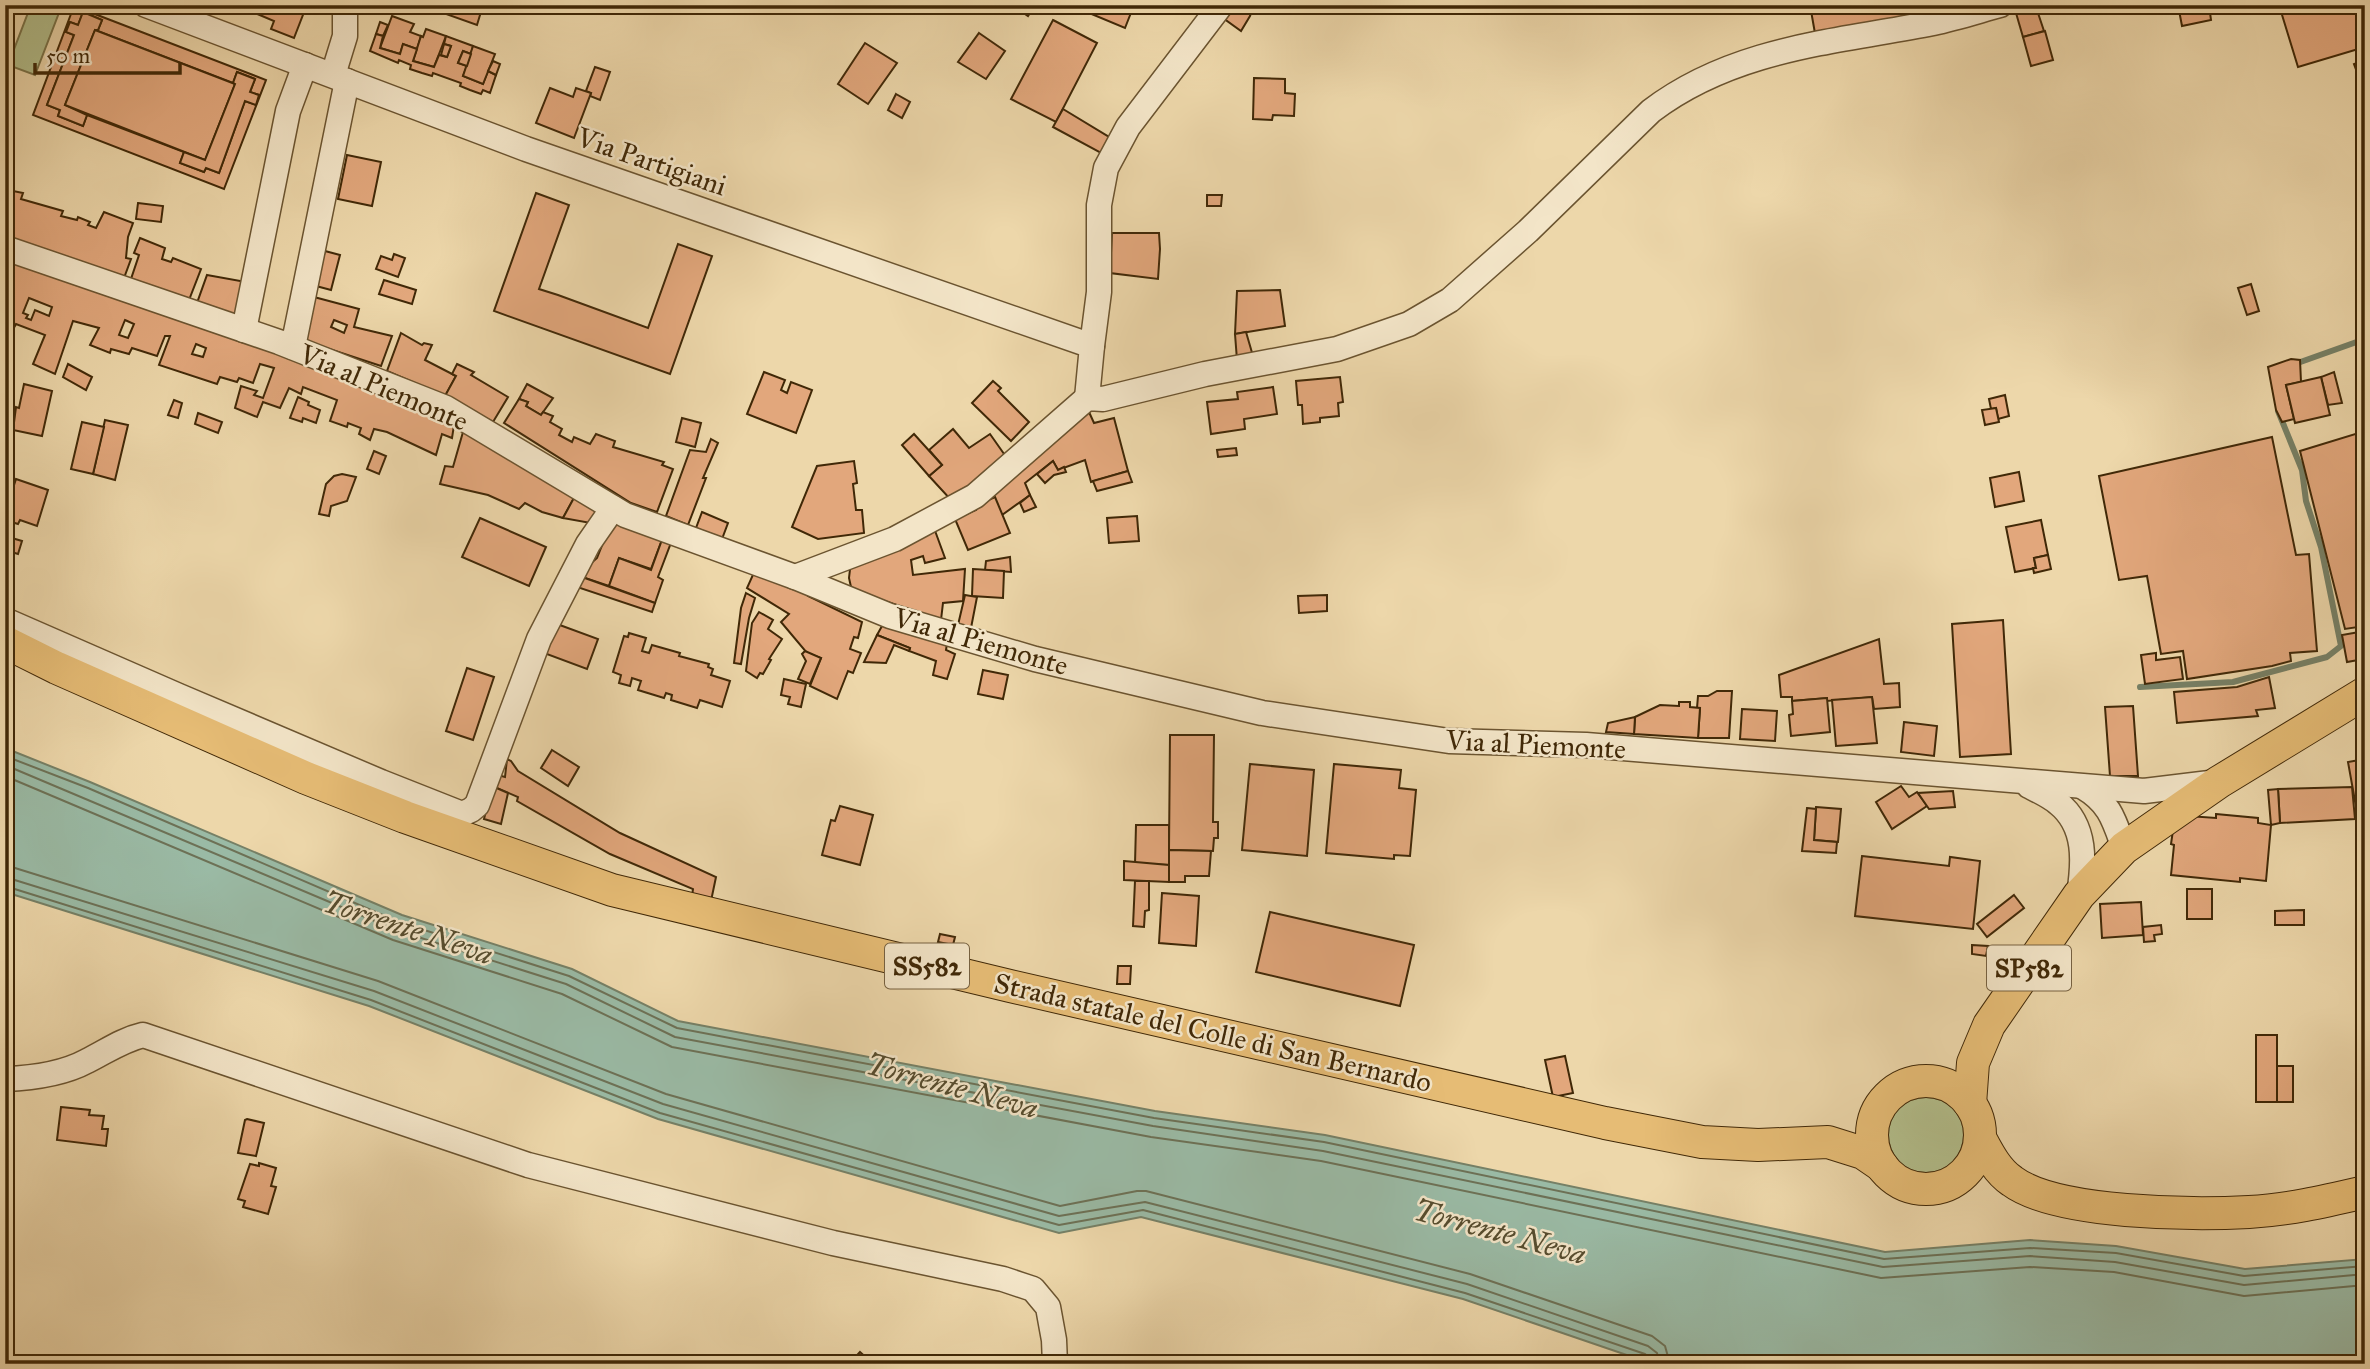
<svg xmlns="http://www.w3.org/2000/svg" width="2370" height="1369" font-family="'IM FELL Great Primer',serif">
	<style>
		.green { fill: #b3bf8c; stroke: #7a744a; stroke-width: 2 }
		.water { fill: #9abaa5; stroke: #768066; stroke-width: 2 }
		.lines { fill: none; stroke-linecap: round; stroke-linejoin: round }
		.shore { stroke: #6d7156; stroke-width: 2 }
		.stream { stroke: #768066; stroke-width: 6 }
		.building { fill: #e2a77c; stroke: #402807; stroke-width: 2; fill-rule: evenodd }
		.minor-casing { stroke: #6b5430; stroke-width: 27 }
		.major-casing { stroke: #402807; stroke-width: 34 }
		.minor { stroke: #f3e5c8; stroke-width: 24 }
		.major { stroke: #e6bc75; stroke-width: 32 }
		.labels { text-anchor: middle; stroke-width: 5; stroke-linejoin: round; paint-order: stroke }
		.shield { fill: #f3e5c8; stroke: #766141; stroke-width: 2 }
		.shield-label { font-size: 26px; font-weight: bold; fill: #402807 }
		.street-label { font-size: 28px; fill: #402807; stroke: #f3e5c8 }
		.water-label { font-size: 30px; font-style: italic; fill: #564c2e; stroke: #f3e5c8 }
	</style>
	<rect width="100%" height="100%" fill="#edd7aa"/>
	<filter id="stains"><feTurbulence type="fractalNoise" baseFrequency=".00286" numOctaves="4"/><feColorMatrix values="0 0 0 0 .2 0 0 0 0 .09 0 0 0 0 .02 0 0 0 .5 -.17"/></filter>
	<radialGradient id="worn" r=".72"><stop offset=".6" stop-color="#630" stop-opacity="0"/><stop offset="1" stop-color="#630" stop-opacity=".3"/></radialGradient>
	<!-- green -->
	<g class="green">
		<path d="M31,5H62L35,75L8,65Z"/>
		<circle cx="1926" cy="1135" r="38"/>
	</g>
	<!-- water -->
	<path class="water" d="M5,748L90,782L402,915L572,969L678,1021L1155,1111L1325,1135L1885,1252L2030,1240L2116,1246L2245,1269L2365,1259V1364H1653L1463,1299L1141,1217L1059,1233L658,1119L369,1006L5,892Z"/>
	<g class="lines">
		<!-- shore -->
		<g class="shore">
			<path d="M5,756L88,788L399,922L569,976L677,1028L1154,1118L1324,1142L1884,1259L2030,1248L2116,1253L2244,1276L2365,1266"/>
			<path d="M5,765L396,930L566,984L675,1037L1153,1126L1323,1151L1883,1267L2030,1256L2115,1262L2244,1285L2365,1274"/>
			<path d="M5,776L393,940L562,994L672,1047L1151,1137L1321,1161L1881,1278L2030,1267L2114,1272L2244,1296L2365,1285"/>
			<path d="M5,867L15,868L378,981L666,1094L1060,1206L1137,1191H1146L1470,1274L1652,1336L1665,1346L1670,1364"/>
			<path d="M5,877L374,991L663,1104L1059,1216L1145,1202L1467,1284L1648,1346L1657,1353L1659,1364"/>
			<path d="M5,886L371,1000L660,1113L1059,1225L1143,1210L1465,1293L1645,1354L1650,1358L1651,1364"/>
		</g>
		<!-- stream -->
		<g class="stream">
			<path d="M2292,365L2365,339"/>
			<path d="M2140,687L2233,682L2327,657L2341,646L2321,547L2306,501L2302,470L2278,411"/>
		</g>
	</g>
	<!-- building -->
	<g class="building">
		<path d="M258,5H301L306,7L294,38L271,29L274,21L255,13Z"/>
		<path d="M430,5H483L477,25L429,8Z"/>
		<path d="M1012,5H1035L1028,16Z"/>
		<path d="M1070,5H1134L1125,28Z"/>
		<path d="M1192,5H1212L1205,16L1190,7Z"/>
		<path d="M1233,5H1254L1250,16L1241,31L1223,18Z"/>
		<path d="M1810,5H1926L1927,12L1918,13L1920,21L1816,39Z"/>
		<path d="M2178,5H2209L2211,20L2182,26Z"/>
		<path d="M2279,5H2365V47L2298,67Z"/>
		<path d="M74,6L266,80L224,189L33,115ZM83,12L102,20L98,30H95L233,83L237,72L255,79L250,92L259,95L256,105L245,101L219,173L206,168L204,172L180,163L184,152L87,115L83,126L58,116L60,110L47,105L74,35L66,32L70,22L78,25Z"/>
		<path d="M2036,7L2044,31L2023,37L2016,13Z"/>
		<path d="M83,12L102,20L98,30H95L65,105L87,115L83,126L58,116L60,110L47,105L74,35L66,32L70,22L78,25Z"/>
		<path d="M392,16L414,24L410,32L421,36L417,49L403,44L400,54L380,48Z"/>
		<path d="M1053,20L1097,43L1056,122L1011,99Z"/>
		<path d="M380,22L388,25L383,36L376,34Z"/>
		<path d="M426,29L446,36L434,67L413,61L421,36L423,37Z"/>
		<path d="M95,30L235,84L205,160L65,105Z"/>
		<path d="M2045,31L2053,60L2031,66L2023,37Z"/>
		<path d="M979,33L1005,51L986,79L958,62Z"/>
		<path d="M376,34L383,36L380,48L400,54L403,44L417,49L413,61L434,67L439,55L447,57L451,46L444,44L446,36L473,46L471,54L463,51L458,63L467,66L463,76L483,84L488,71L496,75L490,93L483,90L481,94L470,90L460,86L461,83L433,73L432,76L422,73L410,69L411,65L399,60L398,63L370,51Z"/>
		<path d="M865,43L897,63L868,104L838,84Z"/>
		<path d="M444,44L451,46L447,57L441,55Z"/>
		<path d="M473,46L495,54L483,84L463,76Z"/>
		<path d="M463,51L471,54L467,66L458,63Z"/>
		<path d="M2365,60V94L2354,64Z"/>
		<path d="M493,61L500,64L496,75L488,71Z"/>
		<path d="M595,67L610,72L600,100L590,96L591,93L586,91Z"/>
		<path d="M237,72L255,79L250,92L259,95L256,105L245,101L219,173L206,168L204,172L180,163L184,152L205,160L235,84L233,83Z"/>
		<path d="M1254,78L1285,79V93L1295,94L1294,116L1273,115L1272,120L1253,119Z"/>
		<path d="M550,88L573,97L576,88L591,93L574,138L536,123Z"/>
		<path d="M896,94L910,102L902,118L888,110Z"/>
		<path d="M1063,109L1109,137L1101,153L1053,127Z"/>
		<path d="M5,145L13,146L11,167L5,166Z"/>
		<path d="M347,155L381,162L372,206L338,199Z"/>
		<path d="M5,169H10L8,190L23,193L21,199L63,211L61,216L77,220L78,217L90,222L88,225L96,228L104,212L133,223L128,237L126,258L131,259L124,278L5,237Z"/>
		<path d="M536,193L569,205L539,289L558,295L648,328L678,244L712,256L670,374L494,311Z"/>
		<path d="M1207,195H1222L1221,206H1207Z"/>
		<path d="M138,203L163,206L161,222L136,219Z"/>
		<path d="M1112,233H1159L1160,249L1158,279L1110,273Z"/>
		<path d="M140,238L165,248L162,259L171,262L173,258L201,269L189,300L131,279L139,255L134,253Z"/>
		<path d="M325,251L340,255L331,290L316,286Z"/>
		<path d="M394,254L405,258L398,277L376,269L381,256L392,260Z"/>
		<path d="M9,262L111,291L455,419L452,438L442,434L436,455L387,432L374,429L370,440L359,434L361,428L348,423L347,427L330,421L337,400L303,387L301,394L289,388L280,408L263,402L257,417L235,408L241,386L257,391L254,395L263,398L274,368L260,364L253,383L239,378L237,382L220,377L217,384L159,365L170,336H165L157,356L132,348L129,354L111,349L110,353L90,345L99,328L73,321L55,374L33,364L45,335L16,324L5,344V273ZM29,298L52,307L49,316L35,310L31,320L26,318L28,315L23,313ZM125,320L134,324L128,338L119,335ZM196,344L206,348L203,357L192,354Z"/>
		<path d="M207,275L246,282L238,317L197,303Z"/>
		<path d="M384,280L416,290L412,304L379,294Z"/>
		<path d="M2251,284L2259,311L2247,315L2238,288Z"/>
		<path d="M1280,290L1285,326L1235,334L1237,291Z"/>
		<path d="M314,297L359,309L354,327L392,336L381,366L302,340ZM334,320L347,325L344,333L331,327Z"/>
		<path d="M1246,332L1253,356L1237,360L1235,334Z"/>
		<path d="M401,333L422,345L424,343L432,345L425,360L456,376L445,396L387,371Z"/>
		<path d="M2291,359L2300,360L2301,382L2286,385L2294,419L2282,422L2276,410L2268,367Z"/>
		<path d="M68,364L92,377L86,390L63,377Z"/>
		<path d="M457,364L474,372L471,375L508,397L493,422L445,396L456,376L452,374Z"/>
		<path d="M764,372L785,380L781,390L787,393L791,382L812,390L796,433L747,414Z"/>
		<path d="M2334,372L2342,403L2328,405L2321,377Z"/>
		<path d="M1340,377L1343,402L1338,403L1339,416L1320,418V422L1303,424L1302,405H1298L1296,381Z"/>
		<path d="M2321,377L2330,415L2295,423L2286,385Z"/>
		<path d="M993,381L1001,388L998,391L1029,422L1011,441L972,403Z"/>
		<path d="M24,384L52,391L42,436L13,430L16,407L19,408Z"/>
		<path d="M527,384L553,398L541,415L526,406L528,402L519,399Z"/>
		<path d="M1273,387L1277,414L1244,419L1245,429L1211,434L1207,402L1238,399L1237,392Z"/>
		<path d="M2005,395L2009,416L1998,419L1996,408L1991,409L1989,399Z"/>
		<path d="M298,397L309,402L308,405L320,410L316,423L303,418L302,422L290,418Z"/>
		<path d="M519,399L528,402L526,406L541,415L543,412L553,416L550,422L562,429L559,435L572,442L574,437L590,444L596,434L615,441L613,447L664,462L662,465L673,469L657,512L631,503L504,423Z"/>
		<path d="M174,400L182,403L178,418L168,415Z"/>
		<path d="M1996,408L1999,422L1985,425L1982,410Z"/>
		<path d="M1089,412L1094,423L1114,418L1128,471L1091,482L1085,460L1058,470L1053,461L1025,483L1030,495L1002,515L989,487Z"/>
		<path d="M198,413L222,422L218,433L195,424Z"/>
		<path d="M682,418L701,423L695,447L676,442Z"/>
		<path d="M105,420L128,425L115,480L93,474Z"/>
		<path d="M82,422L104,427L93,474L71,469Z"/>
		<path d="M953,429L969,448L990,434L1009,461L951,500L929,476L942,465L929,450Z"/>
		<path d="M2365,431V626L2345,629L2300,451Z"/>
		<path d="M463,432L575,496L563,518L542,512L525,503L519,509L488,495L440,484L445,466L453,467Z"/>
		<path d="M914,434L942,465L929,476L902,445Z"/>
		<path d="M2272,437L2296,555L2309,554L2317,651L2290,653L2291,661L2272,666L2187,679L2183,651L2161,654L2147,576L2119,580L2099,476Z"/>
		<path d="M711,439L718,443L703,478H706L688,525L666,516L690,450L706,452Z"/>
		<path d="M1236,448L1237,455L1218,457L1217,450Z"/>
		<path d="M374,451L386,456L379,474L367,469Z"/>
		<path d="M854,461L857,483L853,484L856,510H862L864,533L818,539L792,527L817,466Z"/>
		<path d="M1053,461L1058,470L1064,467L1066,472L1054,475L1045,483L1037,474Z"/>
		<path d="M1128,471L1132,482L1097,491L1093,481Z"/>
		<path d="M2019,472L2024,501L1995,507L1990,478Z"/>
		<path d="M342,474L356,477L347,501L331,506L329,516L319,514L326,484L334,476Z"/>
		<path d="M16,479L48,490L37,526L20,520L18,524L5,520V513Z"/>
		<path d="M1030,495L1036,507L1024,512L1020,503Z"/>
		<path d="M575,496L603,511L596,524L563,518Z"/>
		<path d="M995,497L1010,533L968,550L955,519L976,510L975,506Z"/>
		<path d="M702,512L728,523L722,539L696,528Z"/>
		<path d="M1137,516L1139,541L1109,543L1107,518Z"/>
		<path d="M480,518L546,547L529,586L462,557Z"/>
		<path d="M613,518L663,537L651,569L619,558L609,586L582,577L588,566L597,558Z"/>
		<path d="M2041,520L2048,555L2034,558L2036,568L2015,572L2006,527Z"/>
		<path d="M934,528L945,558L925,563L923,556L911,560L913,575L965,569L963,601L943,603L941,620L855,591L851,587L849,578L851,561Z"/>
		<path d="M5,536L22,541L18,554L5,550Z"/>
		<path d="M663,537L672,540L658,577L663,580L655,603L609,586L619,558L651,570Z"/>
		<path d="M2048,555L2051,569L2034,573L2033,568H2036L2034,558Z"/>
		<path d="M1010,557L1011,572L985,570L986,561Z"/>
		<path d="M756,568L809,592L808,596L862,622L858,638L854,637L850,649L861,653L853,673L848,671L837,699L810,686L821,658L807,653L781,622L789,614L747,588Z"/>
		<path d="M973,569L1004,571L1003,598L972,596Z"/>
		<path d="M582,577L655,603L652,612L577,587Z"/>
		<path d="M746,593L755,598L749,618L741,664L734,663L741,608Z"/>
		<path d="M965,595L977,597L971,628L958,625Z"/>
		<path d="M1327,595V611L1299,613L1298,596Z"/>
		<path d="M759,612L773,620L768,629L782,639L769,659L771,660L763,674L760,673L757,678L746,671L752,623Z"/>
		<path d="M887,617L948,638L946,650L955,654L947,679L933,675L936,661L909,651L910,648L877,635Z"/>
		<path d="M2003,620L2011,754L1960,757L1952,624Z"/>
		<path d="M557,624L598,639L587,669L544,653Z"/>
		<path d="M2365,631L2364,659L2347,662L2342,635Z"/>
		<path d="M629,633L646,638L642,651L649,653L652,645L680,653L679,656L709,664L708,667L713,669L711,675L730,681L722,707L700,700L697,708L671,700L672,695L666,693L664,698L638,690L641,681L632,678L630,686L619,683L621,675L613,672L624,636L628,637Z"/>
		<path d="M877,635L910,648L909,651L894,645L886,663L864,662Z"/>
		<path d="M1879,639L1884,684L1899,683L1900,707L1874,709L1872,697L1827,701V698L1792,701V697H1781L1779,675Z"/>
		<path d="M805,651L821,658L810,684L798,679L806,661L802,654Z"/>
		<path d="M2156,653V660L2180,657L2183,679L2145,684L2141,655Z"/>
		<path d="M467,668L494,677L473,740L446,731Z"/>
		<path d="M983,670L1008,675L1003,699L978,694Z"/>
		<path d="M2269,677L2275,708L2256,710L2258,716L2177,723L2174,692L2237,687Z"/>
		<path d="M784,679L806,684L801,707L788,704L790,697L781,695Z"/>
		<path d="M1717,691H1732L1729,738H1698L1700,708H1697L1698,696H1708Z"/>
		<path d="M1872,697L1877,743L1836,746L1832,700Z"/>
		<path d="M1827,698L1830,732L1791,736L1789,715L1793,714L1792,701Z"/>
		<path d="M1679,702H1690V707L1700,708L1698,738L1634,734L1635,717L1660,705L1679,706Z"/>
		<path d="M2133,706L2138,776H2110L2105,707Z"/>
		<path d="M1742,709L1777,711L1775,741L1740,739Z"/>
		<path d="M1635,717L1634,734L1606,732L1608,723Z"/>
		<path d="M1904,722L1937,726L1934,756L1901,752Z"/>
		<path d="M1170,735H1214L1213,822H1218V838H1214L1213,851L1169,850Z"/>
		<path d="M552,750L579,767L568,786L541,768Z"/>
		<path d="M507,759L511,761L518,771L620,833L716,877L711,901L692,896L693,889L610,854L517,801L518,797L492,786L494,774L505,777Z"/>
		<path d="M2365,759V818H2358L2348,762Z"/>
		<path d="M1250,764L1314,770L1307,856L1242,850Z"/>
		<path d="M1334,764L1401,770L1399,788L1416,790L1410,856L1394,855V859L1326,853Z"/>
		<path d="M492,786L508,793L501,824L484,819Z"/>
		<path d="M1901,786L1909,797L1917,792L1927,806L1892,829L1876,802Z"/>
		<path d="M2352,787L2355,819L2280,823L2278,789Z"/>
		<path d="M2278,789L2280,823L2271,825L2268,790Z"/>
		<path d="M1953,791L1955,807L1929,809L1918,793Z"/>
		<path d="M840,806L873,815L860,865L822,855L831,820L835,821Z"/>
		<path d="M1816,807L1841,809L1838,842L1814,840Z"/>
		<path d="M1807,808L1816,809L1814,840L1837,842L1836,853L1802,851Z"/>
		<path d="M2216,814L2258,818V823L2271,825L2266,881L2240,878V882L2171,875L2174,845L2171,844L2173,830L2188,816L2216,818Z"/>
		<path d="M1136,825H1169V865L1135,864Z"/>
		<path d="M1169,850L1211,851L1209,876H1185V882H1169Z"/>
		<path d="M1862,856L1949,866L1950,857L1980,861L1973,929L1855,916Z"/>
		<path d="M1124,861L1169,865V882L1124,880Z"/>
		<path d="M1135,881H1149V910L1145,911L1144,927L1133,926Z"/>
		<rect x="2187" y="889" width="25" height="30"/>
		<path d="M1162,893L1199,896L1196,946L1159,943Z"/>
		<path d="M2014,895L2024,908L1987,937L1977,924Z"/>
		<path d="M2141,902L2143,935L2102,938L2100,904Z"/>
		<path d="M2304,910V925H2275V911Z"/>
		<path d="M1270,912L1414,945L1400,1006L1256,972Z"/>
		<path d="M2161,925L2162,934L2154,935L2155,941L2144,942L2143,927Z"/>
		<path d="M940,934L955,937L953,945L938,942Z"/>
		<path d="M1972,945L1988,946L1986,956L1972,954Z"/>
		<path d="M1118,966H1131L1130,984H1117Z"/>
		<rect x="2256" y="1035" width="21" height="67"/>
		<path d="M1565,1056L1573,1093L1553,1097L1545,1060Z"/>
		<rect x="2277" y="1066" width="16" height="36"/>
		<path d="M61,1107L90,1110L89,1115L104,1116L102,1129H108L106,1146L57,1140Z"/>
		<path d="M247,1119L264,1123L256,1156L238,1153L245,1120Z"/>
		<path d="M259,1163L276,1168L271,1186L276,1187L268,1214L243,1207L245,1201L238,1199L250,1164L259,1166Z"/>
		<path d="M860,1352L873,1364H849Z"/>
	</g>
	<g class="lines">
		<defs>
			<g id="minor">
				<path d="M146,5L526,149L1092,346L1087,398"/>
				<path d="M333,75L345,36V5"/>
				<path d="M5,248L279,342L446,408L625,515L795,577L890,616L1035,659L1262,713L1449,741L1586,745L2144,791L2218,782"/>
				<path d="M244,330L288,111L305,65"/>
				<path d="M1092,346L1099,292V205L1106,168L1128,127L1221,5"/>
				<path d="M293,347L347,81"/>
				<path d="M795,577L895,539L975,496L1087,398L1103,399L1205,374L1337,349L1409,324L1450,300L1528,231L1651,111C1734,48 1835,42 1933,23C1956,18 1978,11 2000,5"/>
				<path d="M5,620L179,696L381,782L462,814L471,810L477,805L539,639L588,544L613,508"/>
				<path d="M2029,786C2039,791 2050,796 2058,803C2087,826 2084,863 2079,895"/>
				<path d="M2083,787C2110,803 2114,820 2124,848"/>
				<path d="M5,1079C33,1078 63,1074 87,1061C107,1051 122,1040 143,1035L528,1165L833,1243L1003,1279L1033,1289L1048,1307L1054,1340L1055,1364"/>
			</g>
			<g id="major">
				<path d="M5,642L57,668L306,778L405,817L612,890L1010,986L1605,1123L1702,1142L1758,1145L1828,1142L1863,1153L1882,1166"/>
				<circle cx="1926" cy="1135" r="54"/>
				<path d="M1970,1104L1973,1063L1989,1025L2079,895L2124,848L2219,782L2365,693"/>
				<path d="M1980,1138C1988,1153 1997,1171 2012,1181C2056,1214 2193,1215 2249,1212C2288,1210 2326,1201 2365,1192"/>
			</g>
		</defs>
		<!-- minor casing -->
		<use href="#minor" class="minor-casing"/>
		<!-- major casing -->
		<use href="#major" class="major-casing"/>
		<!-- minor -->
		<use href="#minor" class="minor"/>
		<!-- major -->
		<use href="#major" class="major"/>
	</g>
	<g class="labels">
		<!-- shield labels -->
		<g class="shield">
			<rect x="885" y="943.5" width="84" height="45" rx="5"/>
			<rect x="1987" y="945.5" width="84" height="45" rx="5"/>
		</g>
		<g class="shield-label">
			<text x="927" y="975">SS582</text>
			<text x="2029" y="977">SP582</text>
		</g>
		<!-- street labels -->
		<g class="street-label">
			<text transform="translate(652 161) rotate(19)" y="10">Via Partigiani</text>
			<text transform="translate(384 387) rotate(23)" y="10">Via al Piemonte</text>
			<text transform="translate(981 641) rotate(16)" y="10">Via al Piemonte</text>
			<text transform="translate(1536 744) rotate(3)" y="10">Via al Piemonte</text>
			<text transform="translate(1213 1032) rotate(13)" y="10">Strada statale del Colle di San Bernardo</text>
		</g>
		<!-- water labels -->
		<g class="water-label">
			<text transform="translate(408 928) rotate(18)" y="10">Torrente Neva</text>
			<text transform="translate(952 1086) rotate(15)" y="10">Torrente Neva</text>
			<text transform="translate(1500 1232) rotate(15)" y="10">Torrente Neva</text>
		</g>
	</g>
	<!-- margin -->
	<rect width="2370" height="1369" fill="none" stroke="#edd7aa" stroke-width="28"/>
	<rect x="7" y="7" width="2356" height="1355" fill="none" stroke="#402807" stroke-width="3.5"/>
	<rect x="14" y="14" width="2342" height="1341" fill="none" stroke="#402807" stroke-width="2"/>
	<!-- scale -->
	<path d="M35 63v10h145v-10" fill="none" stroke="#402807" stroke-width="3.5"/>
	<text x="46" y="63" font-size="21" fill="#402807" stroke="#f3e5c8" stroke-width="5" paint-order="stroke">50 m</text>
	<rect width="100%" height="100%" filter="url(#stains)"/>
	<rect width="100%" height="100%" fill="url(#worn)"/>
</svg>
